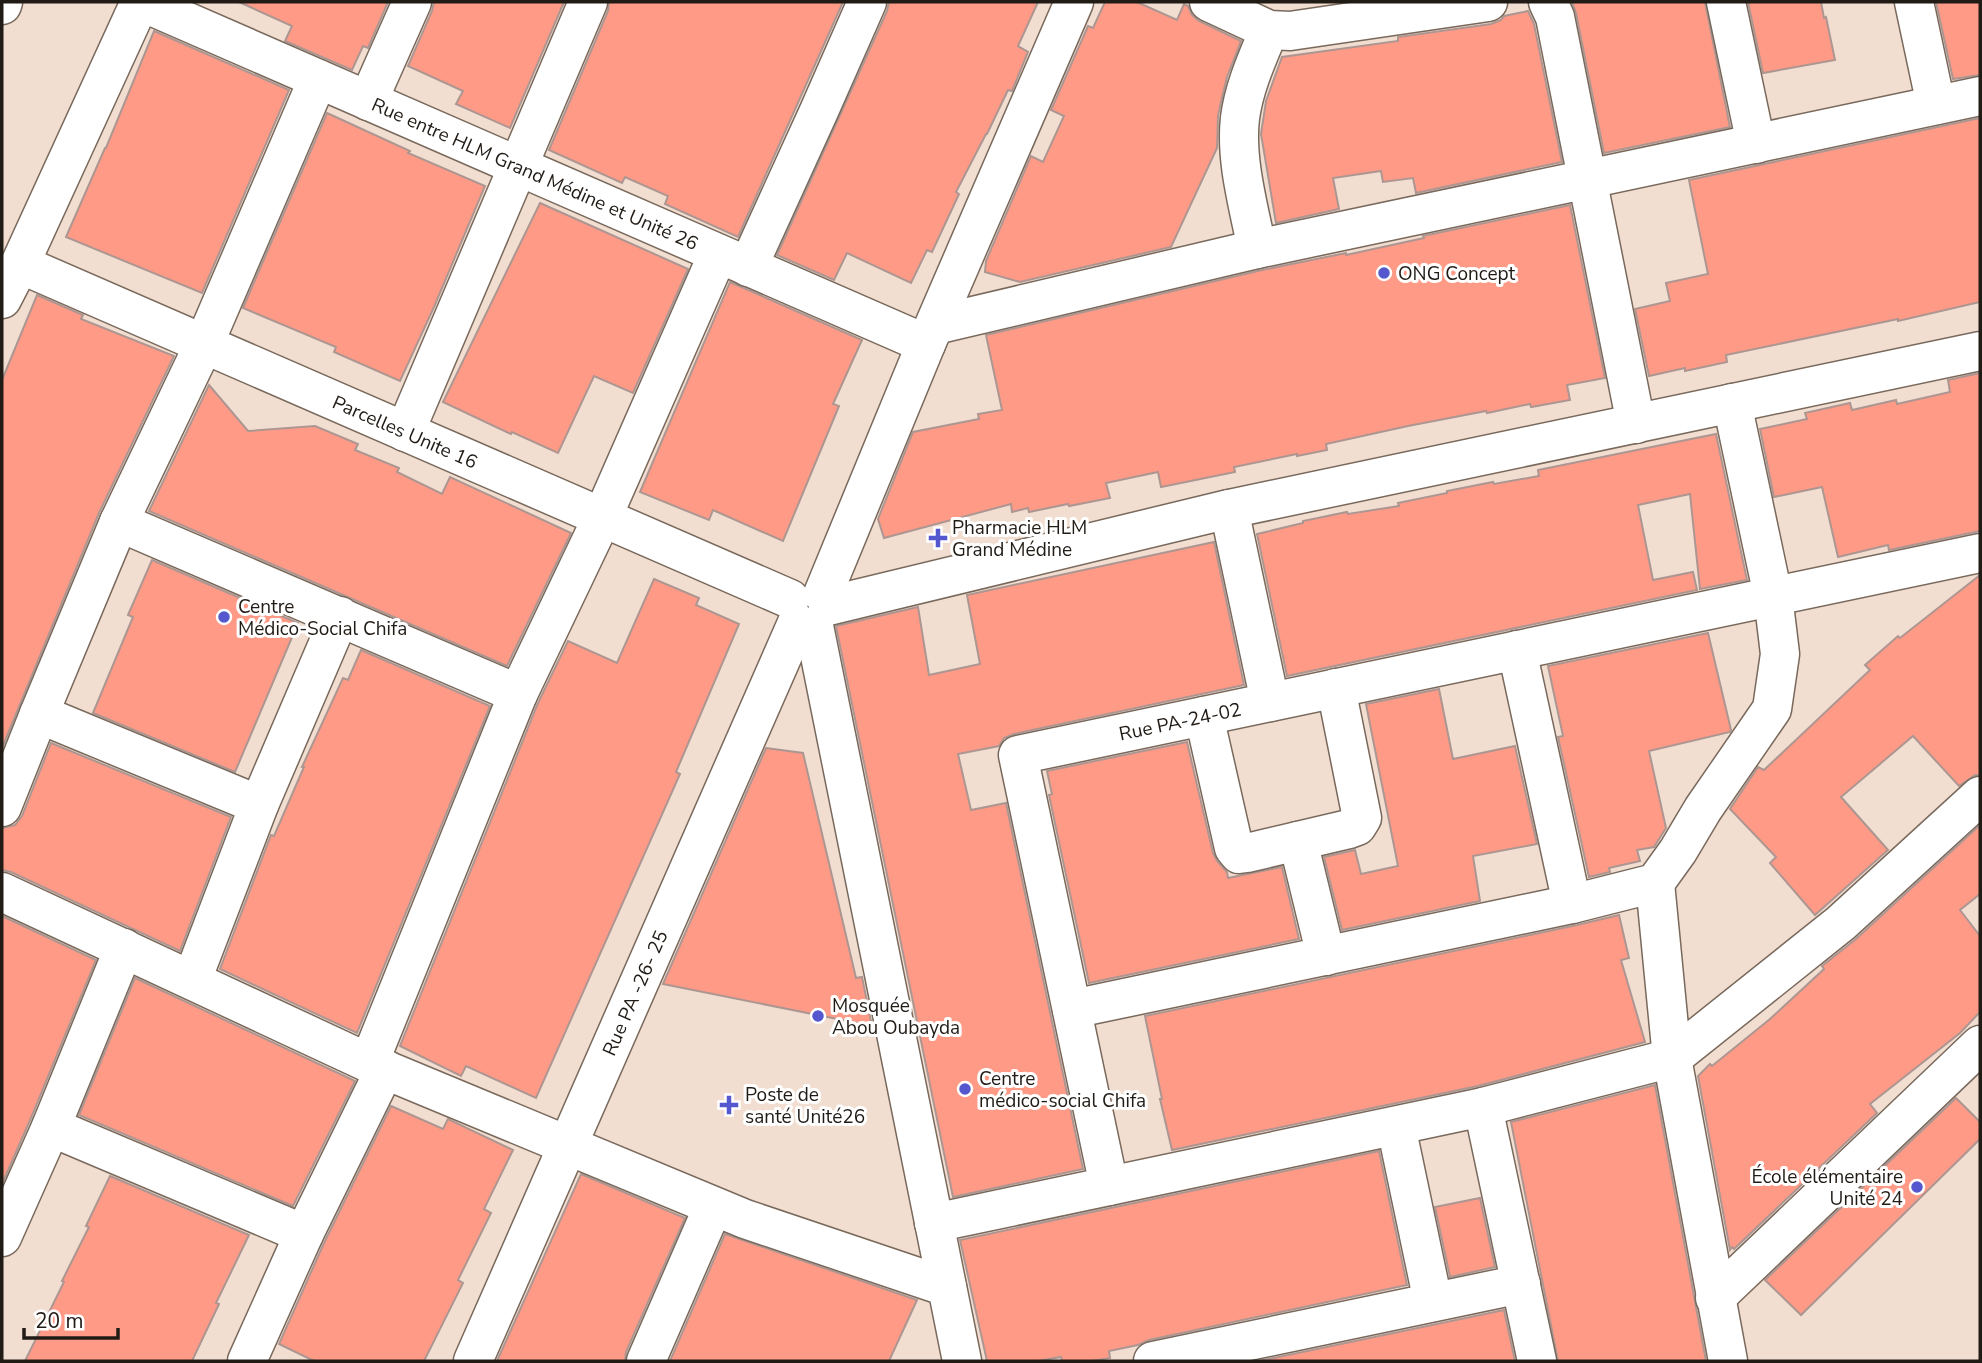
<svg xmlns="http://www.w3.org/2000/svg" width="1982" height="1363" font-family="'Nunito Sans',sans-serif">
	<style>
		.building { fill: #ff9a87; stroke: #ad9691; stroke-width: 2 }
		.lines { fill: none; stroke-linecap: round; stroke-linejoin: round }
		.minor-casing { stroke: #79695c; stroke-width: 41 }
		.major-casing { stroke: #79695c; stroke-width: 41 }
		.highway-casing { stroke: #79695c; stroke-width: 41 }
		.minor { stroke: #fff; stroke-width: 38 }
		.major { stroke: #fff; stroke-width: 38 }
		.highway { stroke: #fff; stroke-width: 38 }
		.poi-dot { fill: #5557ce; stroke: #fff; stroke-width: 2.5 }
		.labels { text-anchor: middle; stroke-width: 6; stroke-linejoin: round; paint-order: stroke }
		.street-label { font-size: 19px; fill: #211b16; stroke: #fff }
		.poi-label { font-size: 19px; fill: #211b16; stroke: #fff; text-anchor: start }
	</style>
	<rect width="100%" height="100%" fill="#f1ded0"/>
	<!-- building -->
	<g class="building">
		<path d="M239,2H388L368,48L363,46L352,70L285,41L292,26Z"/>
		<path d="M434,2H564L510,128L456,104L463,91L408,66L432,11Z"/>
		<path d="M609,2H843L738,237L665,204L668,196L625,177L622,183L549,150L608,11Z"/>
		<path d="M889,2H1038L1018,46L1028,52L1012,91L1008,90L987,134H986L956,192L959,194L932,252L927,250L911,283L847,253L834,280L777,255L887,11Z"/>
		<path d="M1105,2H1137L1177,20L1184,4L1188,6L1192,15L1199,21L1241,41L1227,77L1221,102L1218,116L1217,148L1171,247L1020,282L985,272L986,261L1031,156L1043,162L1064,116L1051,110L1088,26L1093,28Z"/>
		<path d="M1572,2H1705L1730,127L1604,153L1576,13Z"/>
		<path d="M1748,2H1821L1824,18L1826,17L1835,60L1763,73Z"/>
		<path d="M1936,2H1980V75L1953,79Z"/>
		<path d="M1528,11L1534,24L1562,162L1416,193L1413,178L1383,182L1381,171L1333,178L1339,209L1276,223L1261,134L1266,101L1282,57L1398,41V37L1491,24L1501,20L1504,16Z"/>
		<path d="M154,31L289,90L202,293L66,237L105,148H106Z"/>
		<path d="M327,113L410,151L408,153L485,186L434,307L400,381L334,352L336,347L243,308Z"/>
		<path d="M1980,118V302L1898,321V319L1726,355L1727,362L1685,371V368L1649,376L1635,309L1670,301L1666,283L1708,274L1689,180Z"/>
		<path d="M540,203L688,269L633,393L594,376L558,453L512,432L511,434L443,402Z"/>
		<path d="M1570,205L1605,378L1567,385L1570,400L1531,407L1530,404L1487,413L1486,411L1408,426L1326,444L1327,450L1297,456V454L1234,467L1235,472L1161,487L1158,472L1106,483L1110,498L1069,506L1068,504L1029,512L1028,508L1012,512L1011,504L884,538L878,519L913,432L979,419L978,414L1002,410L986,335L1262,270L1346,253V255L1424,238L1423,236Z"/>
		<path d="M730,282L862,340L833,404L839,406L783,541L713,510L709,520L640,492Z"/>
		<path d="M37,295L83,315L81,319L174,356L99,513L2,748V380Z"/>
		<path d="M1980,373V531L1889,550L1888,545L1838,557L1822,487L1774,497L1760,429L1807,419L1805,413L1850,403L1852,410L1896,400L1897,404L1950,392L1948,380Z"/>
		<path d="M209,385L248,431L315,426L358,444L355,450L399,468L397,472L442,494L450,477L571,533L507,666L149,511Z"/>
		<path d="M1716,434L1747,580L1700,589L1690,494L1638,505L1653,580L1693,572L1697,590L1287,676L1257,534L1303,523V521L1347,512L1348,514L1399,506L1398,503L1447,493V491L1493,482L1494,484L1539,476L1538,470Z"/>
		<path d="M1214,542L1244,685L1014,734L1004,738L999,746L958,754L971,810L1006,803L1083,1169L953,1197L836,626L918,607L929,675L980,664L967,595Z"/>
		<path d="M152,560L298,623L235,772L93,713L133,617L128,615Z"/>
		<path d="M1980,575V775H1975L1959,786L1913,736L1841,797L1888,850L1815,915L1770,863L1776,857L1730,809L1758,767L1764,770L1870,670L1865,665L1898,636L1900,638Z"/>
		<path d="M654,579L699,598L696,605L739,624L676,772L680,774L536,1098L466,1066L461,1076L400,1046L538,703L568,641L617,663Z"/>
		<path d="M1708,633L1731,730L1730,732L1649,751L1666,828L1654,847L1637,850L1640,861L1609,868L1610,872L1589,877L1558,737L1563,736L1548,666Z"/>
		<path d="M361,650L490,706L357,1033L220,969L271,835L274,836L304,767H302L343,678L348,680Z"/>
		<path d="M1439,689L1453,759L1515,746L1537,844L1473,856L1480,901L1342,930L1324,857L1355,850L1361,874L1398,866L1366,704Z"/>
		<path d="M1187,742L1213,853L1217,861L1227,872L1228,878L1282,867L1299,939L1089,983L1049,795L1052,794L1047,771Z"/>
		<path d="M51,743L231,817L180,951L11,872L2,870V828L15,825L22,816Z"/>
		<path d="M766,748L803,753L856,978L862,977L872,1026L663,984Z"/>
		<path d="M1980,825V894L1960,910L1980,936V1012L1960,1033L1870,1104L1877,1113L1734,1249L1732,1247L1730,1250L1698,1076L1710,1064L1712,1066L1770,1019L1824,969L1822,966L1856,939Z"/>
		<path d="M1619,915L1629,958L1621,960L1645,1042L1478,1086L1172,1150L1160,1099H1162L1145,1016L1577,925Z"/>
		<path d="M2,916L96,960L31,1118L2,1184Z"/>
		<path d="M135,978L355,1081L293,1206L79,1115Z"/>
		<path d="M1655,1085L1706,1361H1558L1511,1122Z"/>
		<path d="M1956,1098L1980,1122V1139L1801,1315L1765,1280Z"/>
		<path d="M391,1106L443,1129L448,1119L513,1150L484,1209L491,1213L458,1280L463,1283L424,1361H314L279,1344L324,1243Z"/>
		<path d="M1379,1151L1407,1285L1149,1340L1138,1345L1109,1351L1110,1358L1092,1361H1062L1061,1357L1038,1361H987L960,1240Z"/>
		<path d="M581,1174L685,1218L626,1352L625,1361H497Z"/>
		<path d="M110,1176L249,1235L216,1303L219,1304L192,1361H25L64,1282L62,1281L89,1227L86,1226Z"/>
		<path d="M1480,1198L1495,1267L1450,1277L1435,1207Z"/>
		<path d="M725,1234L917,1300L889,1361H670Z"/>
		<path d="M1504,1310L1515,1361H1259Z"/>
	</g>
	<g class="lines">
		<defs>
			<g id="minor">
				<path id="s1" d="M142,2L926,344"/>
				<path d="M1209,2L1269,30L1290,31L1488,2"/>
				<path d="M1548,2L1555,17L1636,424"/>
				<path d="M1726,2L1756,144"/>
				<path d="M1914,2L1936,105"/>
				<path d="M368,101L412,2"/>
				<path d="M1257,249C1249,208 1235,160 1240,118C1244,87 1257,59 1269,30"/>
				<path id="s2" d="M20,264L790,599"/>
				<path d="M748,267L819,111L867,2"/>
				<path d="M935,325L1257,249L1980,96"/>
				<path d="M405,432L588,2"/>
				<path d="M1229,509L1270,702"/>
				<path d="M119,522L518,694"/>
				<path d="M823,594L926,344L1074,2"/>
				<path d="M828,606L1229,509L1980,351"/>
				<path d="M814,626L962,1361"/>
				<path d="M1517,650L1572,904"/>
				<path d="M39,714L259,805"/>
				<path d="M1204,716L1234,848L1239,854L1247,853L1349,829L1357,826L1362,818L1336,688"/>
				<path d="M2,807L39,714L119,522L204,344L318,79"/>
				<path d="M1298,841L1326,956"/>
				<path d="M1655,883L1672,1058L1728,1361"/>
				<path d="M2,892L369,1063L745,1219L947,1287"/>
				<path d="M192,980L259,805L340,616"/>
				<path d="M1072,1009L1572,904L1655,883L1678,851L1703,809L1772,709L1780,654L1773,596L1732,403"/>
				<path d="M369,1063L518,694L602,518L718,254"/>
				<path d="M1483,1107L1537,1361"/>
				<path d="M1396,1126L1433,1302"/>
				<path d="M51,1127L304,1234"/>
				<path id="s3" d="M1109,1186L1018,755L1980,553"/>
				<path d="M934,1223L1483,1107L1672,1058L1841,923L1980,796"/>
				<path d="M2,1237L51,1127L124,948"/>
				<path d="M1715,1298L1980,1045"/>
				<path d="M247,1361L304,1234L385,1069"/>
				<path id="s4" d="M473,1361L797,623"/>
				<path d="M646,1361L713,1207"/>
				<path d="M1153,1361L1521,1284"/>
			</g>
			<path id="major" d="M2,299L20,264L140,2"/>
			<path id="highway" d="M2,5L3,2"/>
		</defs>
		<!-- minor casing -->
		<use href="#minor" class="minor-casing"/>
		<!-- major casing -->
		<use href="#major" class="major-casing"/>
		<!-- highway casing -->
		<use href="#highway" class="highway-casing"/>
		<!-- minor -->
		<use href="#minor" class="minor"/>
		<!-- major -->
		<use href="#major" class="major"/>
		<!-- highway -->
		<use href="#highway" class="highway"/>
	</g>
	<!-- markers -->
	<g class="poi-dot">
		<circle cx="1384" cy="273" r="7"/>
		<path d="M934.5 527.5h7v7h7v7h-7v7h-7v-7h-7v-7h7z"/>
		<circle cx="224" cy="617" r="7"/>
		<circle cx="818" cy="1016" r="7"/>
		<circle cx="965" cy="1089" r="7"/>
		<path d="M725.5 1094.5h7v7h7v7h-7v7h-7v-7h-7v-7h7z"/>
		<circle cx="1917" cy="1187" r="7"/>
	</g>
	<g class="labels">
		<!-- street labels -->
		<g class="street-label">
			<text dy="7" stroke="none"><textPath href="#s1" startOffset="429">Rue entre HLM Grand Médine et Unité 26</textPath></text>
			<text dy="7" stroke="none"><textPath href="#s2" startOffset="420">Parcelles Unite 16</textPath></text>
			<text dy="7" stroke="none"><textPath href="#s3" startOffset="606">Rue PA-24-02</textPath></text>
			<text dy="7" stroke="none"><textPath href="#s4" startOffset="402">Rue PA -26- 25</textPath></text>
		</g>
		<!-- poi labels -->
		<g class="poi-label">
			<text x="1398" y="280">ONG Concept</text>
			<text x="952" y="534">Pharmacie HLM<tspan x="952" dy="22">Grand Médine</tspan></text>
			<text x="238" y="613">Centre<tspan x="238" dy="22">Médico-Social Chifa</tspan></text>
			<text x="832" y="1012">Mosquée<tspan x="832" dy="22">Abou Oubayda</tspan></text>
			<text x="979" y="1085">Centre<tspan x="979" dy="22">médico-social Chifa</tspan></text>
			<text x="745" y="1101">Poste de<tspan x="745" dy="22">santé Unité26</tspan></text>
			<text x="1903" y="1183" text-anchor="end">École élémentaire<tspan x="1903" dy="22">Unité 24</tspan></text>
		</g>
	</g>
	<!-- border -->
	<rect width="1982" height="1363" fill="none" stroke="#211b16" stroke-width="7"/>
	<!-- scale -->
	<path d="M24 1328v10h94v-10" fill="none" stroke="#211b16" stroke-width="3.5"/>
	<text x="35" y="1328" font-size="21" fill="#211b16" stroke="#ffffff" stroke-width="5" paint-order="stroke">20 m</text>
</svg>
